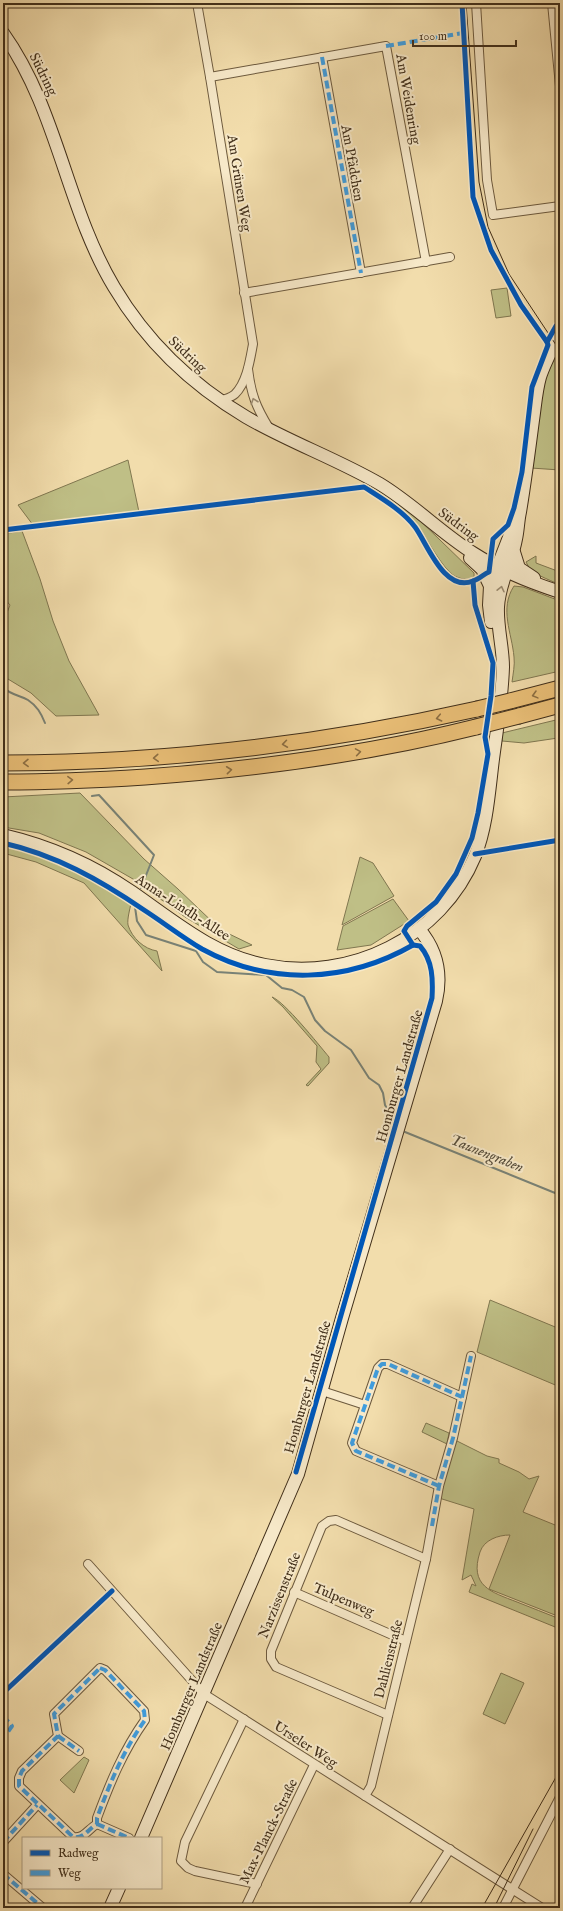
<svg xmlns="http://www.w3.org/2000/svg" width="563" height="1911" font-family="'IM FELL English',serif">
	<style>
		.green { fill: #bfbf86; stroke: #807750 }
		.lines { fill: none; stroke-linecap: round; stroke-linejoin: round }
		.stream { stroke: #798276; stroke-width: 2 }
		.street-casing { stroke: #6d5a3e; stroke-width: 10 }
		.secondary-casing { stroke: #412f1a; stroke-width: 14 }
		.highway-casing { stroke: #412f1a; stroke-width: 17 }
		.street { stroke: #f7e9c9; stroke-width: 8 }
		.secondary { stroke: #f7e9c9; stroke-width: 12 }
		.highway { stroke: #e9be76; stroke-width: 15 }
		.tram { stroke: #412f1a; stroke-width: 1 }
		.highway-bridge-casing { stroke: #412f1a; stroke-width: 17; stroke-linecap: butt }
		.highway-bridge { stroke: #e9be76; stroke-width: 15 }
		.quiet { stroke: #3f9ddf; stroke-width: 4; stroke-dasharray: 8 4; stroke-linecap: butt }
		.cycleway-casing { stroke: #f7e9c9; stroke-width: 8 }
		.cycleway { stroke: #0057b8; stroke-width: 5 }
		.oneway { stroke: #9c8c72 }
		.oneway2 { stroke: #8d6f43 }
		.labels { text-anchor: middle; stroke-width: 4; stroke-linejoin: round; paint-order: stroke }
		.street-label { font-size: 14px; fill: #412f1a; stroke: #f7e9c9 }
		.water-label { font-size: 15px; font-style: italic; fill: #544b39; stroke: #f7e9c9 }
	</style>
	<rect width="100%" height="100%" fill="#f2ddac"/>
	<filter id="stains"><feTurbulence type="fractalNoise" baseFrequency=".005" numOctaves="4"/><feColorMatrix values="0 0 0 0 .2 0 0 0 0 .09 0 0 0 0 .02 0 0 0 .5 -.17"/></filter>
	<radialGradient id="worn" r=".72"><stop offset=".6" stop-color="#630" stop-opacity="0"/><stop offset="1" stop-color="#630" stop-opacity=".3"/></radialGradient>
	<!-- green -->
	<g class="green">
		<path d="M507,288L511,316L496,318L491,290Z"/>
		<path d="M554,357L560,367V470L531,468L543,384Z"/>
		<path d="M128,460L139,512L33,525L18,505Z"/>
		<path d="M377,487L405,506L474,573V579C467,580 459,579 453,575C442,567 427,540 420,528L419,529L404,512L370,488Z"/>
		<path d="M22,531L40,579L53,621L69,661L99,715L56,716L31,693L3,676V623L10,605L3,597V534Z"/>
		<path d="M536,556V563L560,572V585C549,579 531,575 526,562Z"/>
		<path d="M514,586L523,587L560,601V671L512,682C513,674 515,665 514,657C512,633 499,609 514,586Z"/>
		<path d="M560,719V737L558,738L524,743L502,741V733Z"/>
		<path d="M80,793L144,859L178,889L221,930L252,945L239,949L185,917L133,879L86,852L39,833L3,827V797Z"/>
		<path d="M3,845C50,854 91,877 131,903C130,909 127,919 128,925C132,938 144,949 157,951L162,971L84,883L36,862L3,853Z"/>
		<path d="M360,857L373,863L394,896L342,925Z"/>
		<path d="M393,899L409,921L371,945L337,950L343,926Z"/>
		<path d="M272,997C285,1002 318,1044 329,1057V1063L308,1086L306,1085L321,1069L316,1062L317,1046L283,1007Z"/>
		<path d="M490,1300L560,1329V1387L477,1352Z"/>
		<path d="M426,1423L449,1433L447,1444L422,1432Z"/>
		<path d="M455,1440L487,1456L499,1459V1463L519,1472L529,1479L539,1476L523,1512L560,1527V1617L489,1589L510,1535C498,1535 484,1540 480,1552C469,1586 491,1592 517,1602C531,1608 546,1613 560,1619V1629L469,1592L472,1584L476,1586L471,1575L462,1580L474,1509L439,1498Z"/>
		<path d="M501,1673L524,1683L505,1724L483,1714Z"/>
		<path d="M84,1757L89,1760L74,1793L60,1780Z"/>
	</g>
	<g class="lines">
		<!-- stream -->
		<g class="stream">
			<path d="M3,687C10,695 20,695 28,700C37,706 41,713 45,723"/>
			<path d="M92,796L99,795L154,855L141,888"/>
			<path d="M135,907L137,921L146,935L196,951L203,962L217,972L266,975L282,988L292,990L304,997L315,1020L325,1031L351,1050L369,1078L379,1085L383,1093L385,1105L392,1117"/>
			<path d="M405,1132L560,1195"/>
		</g>
		<defs>
			<g id="street">
				<path d="M197,3L210,77L253,344C250,360 247,382 235,394C232,397 225,399 221,401"/>
				<path d="M476,3L487,180L493,215L560,206"/>
				<path d="M552,3L560,86"/>
				<path d="M322,57L361,273"/>
				<path d="M210,77L386,46L426,262"/>
				<path d="M244,293L450,257"/>
				<path d="M248,369C251,394 256,407 269,428"/>
				<path d="M322,1391L365,1405"/>
				<path d="M439,1486L356,1451L352,1443L378,1368L382,1364H388L462,1397"/>
				<path d="M88,1564L204,1694L542,1908"/>
				<path d="M294,1592L406,1641"/>
				<path d="M100,1668L105,1670L144,1711L145,1720C123,1751 110,1783 97,1818V1824C88,1829 84,1839 73,1837L19,1786V1778L22,1771L58,1736L54,1714Z"/>
				<path d="M388,1715L276,1667L271,1659V1651L322,1526L329,1521L336,1520L426,1559"/>
				<path d="M244,1719L185,1842L181,1861L188,1868L195,1871L257,1884"/>
				<path d="M58,1736L79,1751"/>
				<path d="M365,1796L371,1786L426,1559L439,1486L453,1438L471,1356"/>
				<path d="M97,1824L129,1838"/>
				<path d="M3,1842L37,1805"/>
				<path d="M3,1874L43,1908"/>
				<path d="M245,1908L314,1765"/>
				<path d="M412,1908L450,1849"/>
				<path d="M503,1908L560,1797"/>
			</g>
			<g id="secondary">
				<path d="M3,33C58,110 66,207 114,287C146,341 192,385 246,417C289,442 337,459 380,484C413,504 440,532 473,553C501,571 529,582 560,592"/>
				<path d="M514,552L519,568L534,578"/>
				<path d="M470,558L482,569L490,586"/>
				<path d="M491,622L489,605L490,586L513,527"/>
				<path d="M3,835C50,846 93,865 132,892C174,921 213,955 265,965C350,982 441,938 475,856C487,826 489,791 493,759C497,729 502,698 503,667C503,647 497,627 498,607C499,583 512,562 516,539C518,530 518,521 520,512C525,482 529,451 533,420C535,407 536,391 540,377C545,362 553,347 560,333"/>
				<path d="M141,1838L298,1474L342,1318L436,1001C442,975 437,950 419,929"/>
				<path d="M110,1908L119,1888"/>
			</g>
			<g id="highway">
				<path d="M510,701L560,688"/>
				<path d="M519,716L560,705"/>
				<path d="M3,763C163,763 321,744 477,709"/>
				<path d="M3,782C50,782 98,780 145,777C256,769 368,754 476,727"/>
			</g>
		</defs>
		<!-- street casing -->
		<use href="#street" class="street-casing"/>
		<!-- secondary casing -->
		<use href="#secondary" class="secondary-casing"/>
		<!-- highway casing -->
		<use href="#highway" class="highway-casing"/>
		<!-- street -->
		<use href="#street" class="street"/>
		<!-- secondary -->
		<use href="#secondary" class="secondary"/>
		<!-- highway -->
		<use href="#highway" class="highway"/>
		<!-- tram -->
		<g class="tram">
			<path d="M466,3L479,182L488,227L509,274L560,351"/>
			<path d="M482,1908L560,1770"/>
			<path d="M494,1908L533,1829"/>
		</g>
		<defs>
			<g id="highway-bridge">
				<path d="M477,709L510,701"/>
				<path d="M476,727L519,716"/>
			</g>
		</defs>
		<!-- highway-bridge casing -->
		<use href="#highway-bridge" class="highway-bridge-casing"/>
		<!-- highway-bridge -->
		<use href="#highway-bridge" class="highway-bridge"/>
		<!-- quiet -->
		<g class="quiet">
			<path d="M386,46L463,33"/>
			<path d="M322,57L361,273"/>
			<path d="M439,1486L356,1451L352,1443L378,1368L382,1364H388L462,1397"/>
			<path d="M432,1526L439,1486L453,1438L471,1356"/>
			<path d="M100,1668L105,1670L144,1711L145,1720C123,1751 110,1783 97,1818V1824C88,1829 84,1839 73,1837L19,1786V1778L22,1771L58,1736L54,1714Z"/>
			<path d="M3,1716L12,1726L3,1739"/>
			<path d="M58,1736L79,1751"/>
			<path d="M97,1824L129,1838"/>
			<path d="M3,1842L37,1805"/>
			<path d="M3,1874L43,1908"/>
		</g>
		<defs>
			<g id="cycleway">
				<path d="M462,3L473,197L491,250L521,305L547,342"/>
				<path d="M3,530L364,487C381,498 402,510 415,527C427,543 444,593 473,581C479,579 484,574 489,572L493,539L508,525L514,508L522,472L532,387L548,345L547,342L556,326L560,334"/>
				<path d="M3,843C56,855 100,880 144,910C164,923 182,937 202,949C269,986 347,983 413,945L420,946C433,961 433,980 432,998L296,1472"/>
				<path d="M475,854L560,840"/>
				<path d="M413,945L404,931L407,926L436,902L456,874L472,838L478,813L488,754L485,737L491,696L493,663L475,605L473,581"/>
				<path d="M3,1693L112,1591"/>
			</g>
		</defs>
		<!-- cycleway casing -->
		<use href="#cycleway" class="cycleway-casing"/>
		<!-- cycleway -->
		<use href="#cycleway" class="cycleway"/>
	</g>
	<!-- one-way arrows -->
	<defs><path id="oneway-chevron" d="M-2-3.5L2.5 0L-2 3.5" fill="none" stroke-width="1.6" stroke-linecap="round" stroke-linejoin="round"/></defs>
	<g class="oneway">
		<use href="#oneway-chevron" transform="translate(254 401) rotate(-109)"/>
		<use href="#oneway-chevron" transform="translate(501 589) rotate(-77)"/>
	</g>
	<g class="oneway2">
		<use href="#oneway-chevron" transform="translate(535 695) rotate(165)"/>
		<use href="#oneway-chevron" transform="translate(439 718) rotate(168)"/>
		<use href="#oneway-chevron" transform="translate(285 744) rotate(172)"/>
		<use href="#oneway-chevron" transform="translate(358 752) rotate(-9)"/>
		<use href="#oneway-chevron" transform="translate(156 758) rotate(176)"/>
		<use href="#oneway-chevron" transform="translate(26 763) rotate(179)"/>
		<use href="#oneway-chevron" transform="translate(229 770) rotate(-6)"/>
		<use href="#oneway-chevron" transform="translate(70 780) rotate(-2)"/>
	</g>
	<g class="labels">
		<!-- street labels -->
		<g class="street-label">
			<text transform="translate(44 74) rotate(63)" y="5">Südring</text>
			<text transform="translate(409 99) rotate(80)" y="5">Am Weidenring</text>
			<text transform="translate(353 163) rotate(80)" y="5">Am Pfädchen</text>
			<text transform="translate(240 183) rotate(81)" y="5">Am Grünen Weg</text>
			<text transform="translate(188 354) rotate(43)" y="5">Südring</text>
			<text transform="translate(459 524) rotate(36)" y="5">Südring</text>
			<text transform="translate(183 907) rotate(33)" y="5">Anna-Lindh-Allee</text>
			<text transform="translate(399 1076) rotate(-74)" y="5">Homburger Landstraße</text>
			<text transform="translate(307 1387) rotate(-74)" y="5">Homburger Landstraße</text>
			<text transform="translate(279 1595) rotate(-68)" y="5">Narzissenstraße</text>
			<text transform="translate(344 1599) rotate(23)" y="5">Tulpenweg</text>
			<text transform="translate(388 1659) rotate(-76)" y="5">Dahlienstraße</text>
			<text transform="translate(191 1686) rotate(-67)" y="5">Homburger Landstraße</text>
			<text transform="translate(306 1744) rotate(33)" y="5">Urseler Weg</text>
			<text transform="translate(268 1831) rotate(-64)" y="5">Max-Planck-Straße</text>
		</g>
		<!-- water labels -->
		<g class="water-label">
			<text transform="translate(487 1153) rotate(22)" y="5">Taunengraben</text>
		</g>
	</g>
	<!-- margin -->
	<rect width="563" height="1911" fill="none" stroke="#f2ddac" stroke-width="16"/>
	<rect x="4" y="4" width="555" height="1903" fill="none" stroke="#412f1a" stroke-width="2"/>
	<rect x="8" y="8" width="547" height="1895" fill="none" stroke="#412f1a"/>
	<!-- legend -->
	<rect x="22" y="1837" width="140" height="52" fill="#f7e9c9" stroke="#ae9f83"/>
	<rect x="30" y="1850" width="20" height="6" fill="#0057b8" stroke="#ae9f83"/>
	<text x="58" y="1857" font-size="12" fill="#412f1a">Radweg</text>
	<rect x="30" y="1870" width="20" height="6" fill="#3f9ddf" stroke="#ae9f83"/>
	<text x="58" y="1877" font-size="12" fill="#412f1a">Weg</text>
	<!-- scale -->
	<path d="M413 40v6h103v-6" fill="none" stroke="#412f1a" stroke-width="2"/>
	<text x="419" y="40" font-size="12" fill="#412f1a" stroke="#f7e9c9" stroke-width="3" paint-order="stroke">100 m</text>
	<rect width="100%" height="100%" filter="url(#stains)"/>
	<rect width="100%" height="100%" fill="url(#worn)"/>
</svg>
